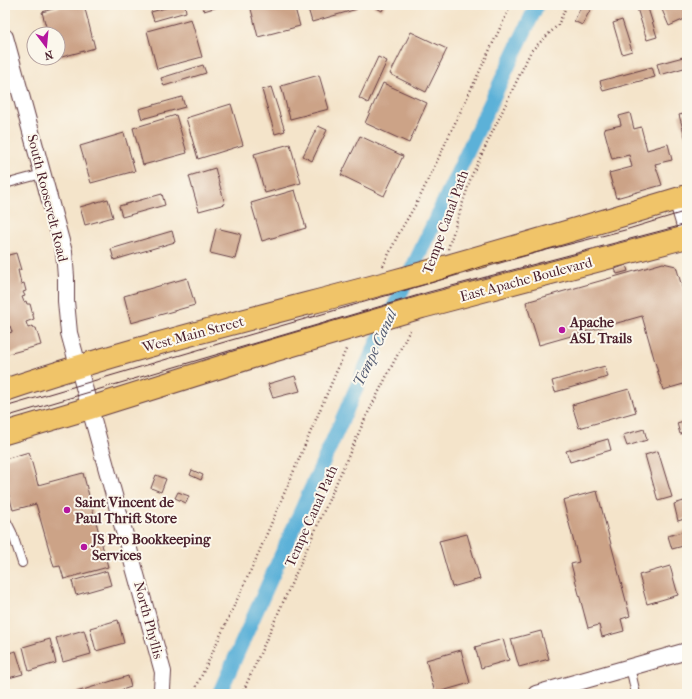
<svg xmlns="http://www.w3.org/2000/svg" width="692" height="699" font-family="'IM FELL French Canon',serif">
	<style>
		.lines { fill: none; stroke-linecap: round; stroke-linejoin: round }
		.canal { stroke: #5cb1d8; stroke-width: 15 }
		.building { fill: #cca387 }
		.lane-casing { stroke: #643d43; stroke-width: 10 }
		.street-casing { stroke: #643d43; stroke-width: 18 }
		.primary-casing { stroke: #643d43; stroke-width: 24 }
		.path { stroke: #643d43; stroke-width: 2.5; stroke-dasharray: 1 3; stroke-linecap: butt }
		.lane { stroke: #fff; stroke-width: 8 }
		.street { stroke: #fff; stroke-width: 16 }
		.primary { stroke: #f0c469; stroke-width: 22 }
		.tram { stroke: #4a1f2b; stroke-width: 1 }
		.poi-dot { fill: #b5179e; stroke: #fbf7ec; stroke-width: 1.5 }
		.labels { text-anchor: middle; stroke-width: 4; stroke-linejoin: round; paint-order: stroke }
		.street-label { font-size: 14px; fill: #4a1f2b; stroke: #fbf7ec }
		.poi-label { font-size: 14px; font-weight: bold; fill: #4a1f2b; stroke: #fbf7ec; text-anchor: start }
		.water-label { font-size: 15px; font-style: italic; fill: #515970; stroke: #fbf7ec }
	</style>
	<rect width="100%" height="100%" fill="#fbf7ec"/>
	<filter id="ink" filterUnits="userSpaceOnUse"><feTurbulence type="fractalNoise" baseFrequency=".025" numOctaves="2"/><feDisplacementMap in="SourceGraphic" scale="8" xChannelSelector="R" yChannelSelector="G"/><feConvolveMatrix kernelMatrix="1 2 1 2 8 2 1 2 1" color-interpolation-filters="sRGB"/></filter>
	<filter id="wash" filterUnits="userSpaceOnUse"><feTurbulence type="fractalNoise" baseFrequency=".012" numOctaves="4" result="noise"/><feDisplacementMap in="SourceGraphic" scale="16" xChannelSelector="R" yChannelSelector="G"/><feGaussianBlur stdDeviation="0.9" result="paint"/><feColorMatrix in="noise" values="0 0 0 0 0 0 0 0 0 0 0 0 0 0 0 0 0 1.4 0 .05"/><feComposite in="paint" operator="in"/></filter>
	<g filter="url(#wash)">
		<rect width="100%" height="100%" fill="#f4e4ca"/>
		<g class="lines">
			<!-- canal -->
			<path class="canal" d="M219,694L368,362L537,5"/>
		</g>
		<g id="blocks">
			<!-- building -->
			<g class="building">
				<path d="M67,5H84L95,48L58,58V34H48L42,12Z"/>
				<path d="M176,5H185L186,12L154,21L151,12Z"/>
				<path d="M202,5H224L204,11Z"/>
				<path d="M250,5H294L300,26L258,37Z"/>
				<path d="M307,5H356L357,9L312,22Z"/>
				<path d="M374,5H385L382,11L373,6Z"/>
				<path d="M582,5H593L582,25L574,21Z"/>
				<path d="M636,5H647L657,37L647,40Z"/>
				<path d="M660,5H687V18L669,26Z"/>
				<path d="M191,19L202,57L157,69L147,31Z"/>
				<path d="M622,20L632,51L622,54L613,23Z"/>
				<path d="M411,32L447,49L426,92L390,74Z"/>
				<path d="M687,56V67L660,75L657,64Z"/>
				<path d="M378,57L387,61L368,103L359,98Z"/>
				<path d="M203,65L206,73L164,86L161,78Z"/>
				<path d="M652,67L655,77L603,91L600,81Z"/>
				<path d="M319,75L329,109L290,119L281,86Z"/>
				<path d="M383,83L427,103L409,143L365,123Z"/>
				<path d="M271,87L285,131L275,134L262,90Z"/>
				<path d="M182,97L185,107L142,119L139,109Z"/>
				<path d="M231,104L243,145L198,159L186,118Z"/>
				<path d="M630,113L634,129L641,127L647,150L668,144L672,160L655,164L662,185L616,198L609,173L632,167L629,155L612,159L604,129L621,125L619,116Z"/>
				<path d="M687,113V143L679,115Z"/>
				<path d="M176,115L187,153L143,165L133,128Z"/>
				<path d="M318,126L327,130L312,161L303,156Z"/>
				<path d="M124,133L135,171L91,183L80,146Z"/>
				<path d="M360,136L403,156L384,196L341,175Z"/>
				<path d="M290,144L301,183L265,193L254,154Z"/>
				<path d="M215,168L225,204L199,211L189,176Z"/>
				<path d="M295,190L306,228L262,241L251,203Z"/>
				<path d="M162,194L165,205L122,217L119,206Z"/>
				<path d="M108,199L113,217L85,225L80,207Z"/>
				<path d="M216,228L241,234L235,259L210,253Z"/>
				<path d="M172,231L175,242L114,260L111,249Z"/>
				<path d="M16,253L21,270H18L21,284L24,283L26,291L23,292L25,296L22,297L24,302L26,301L27,304H30L34,319L26,322L28,328L33,326L34,328H36L41,345L8,354L5,342V336H7L6,334L12,332L10,326L5,328V256Z"/>
				<path d="M663,263L676,266L687,304V383L663,390L642,316L539,345L526,302Z"/>
				<path d="M626,265L628,271L617,274L615,269Z"/>
				<path d="M187,278L195,305L131,323L124,296Z"/>
				<path d="M605,366L608,377L555,392L552,381Z"/>
				<path d="M295,376L300,391L273,398L268,384Z"/>
				<path d="M629,389L636,412L579,428L572,405Z"/>
				<path d="M687,420V432L680,434L677,423Z"/>
				<path d="M644,429L647,440L627,446L623,435Z"/>
				<path d="M608,439L611,450L570,462L566,451Z"/>
				<path d="M658,451L672,497L658,501L645,455Z"/>
				<path d="M29,452L38,485L83,473L108,567L64,579L60,566L54,567L36,504L13,510L5,482V459Z"/>
				<path d="M192,470L203,475L201,480L190,475Z"/>
				<path d="M156,475L166,479L161,492L151,488Z"/>
				<path d="M597,491L630,616L621,619L624,631L602,637L599,625L588,628L571,564L579,562L563,500Z"/>
				<path d="M178,492L189,496L186,503L175,498Z"/>
				<path d="M687,500V518L678,521L674,504Z"/>
				<path d="M685,531L687,545L672,549L668,536Z"/>
				<path d="M467,534L480,579L452,587L439,541Z"/>
				<path d="M670,566L678,595L647,604L639,575Z"/>
				<path d="M107,571L111,585L76,595L72,581Z"/>
				<path d="M118,620L124,643L96,651L90,628Z"/>
				<path d="M84,630L91,654L63,662L56,638Z"/>
				<path d="M541,631L549,659L519,667L511,639Z"/>
				<path d="M50,639L56,663L29,671L23,647Z"/>
				<path d="M503,639L509,660L481,668L475,647Z"/>
				<path d="M461,650L470,683L435,693L426,660Z"/>
				<path d="M16,651L23,674L5,679V654Z"/>
				<path d="M128,676L131,687L109,694H70Z"/>
			</g>
		</g>
	</g>
	<g filter="url(#ink)">
		<use href="#blocks" fill-opacity="0" stroke="#643d43" stroke-width="1"/>
		<g class="lines">
			<defs>
				<g id="lane">
					<path d="M5,184L42,174"/>
					<path d="M5,518L12,532L22,563"/>
					<path d="M630,667L636,694"/>
				</g>
				<g id="street">
					<path d="M5,37L64,252L66,277V301L69,333L163,672L162,689L160,694"/>
					<path d="M677,199L687,233"/>
					<path d="M536,694L687,651"/>
				</g>
				<g id="primary">
					<path d="M5,390C130,348 258,317 386,283C487,256 587,226 687,196"/>
					<path d="M5,433L90,408L262,354L422,307L687,237"/>
				</g>
			</defs>
			<!-- lane casing -->
			<use href="#lane" class="lane-casing"/>
			<!-- street casing -->
			<use href="#street" class="street-casing"/>
			<!-- primary casing -->
			<use href="#primary" class="primary-casing"/>
			<!-- path -->
			<g class="path">
				<path d="M448,249L471,177L531,51L558,25L567,5"/>
				<path d="M383,266L399,233L419,199L511,5"/>
				<path d="M193,694L256,559L347,347"/>
				<path d="M242,694L364,421L411,328"/>
			</g>
			<!-- lane -->
			<use href="#lane" class="lane"/>
			<!-- street -->
			<use href="#street" class="street"/>
			<!-- primary -->
			<use href="#primary" class="primary"/>
			<!-- tram -->
			<g class="tram">
				<path d="M5,407L228,341L434,282L480,267L625,230L687,211"/>
				<path d="M5,417L429,292L687,224"/>
			</g>
		</g>
	</g>
	<!-- markers -->
	<g class="poi-dot">
		<circle cx="562" cy="330" r="4"/>
		<circle cx="67" cy="510" r="4"/>
		<circle cx="84" cy="547" r="4"/>
	</g>
	<g class="labels">
		<!-- street labels -->
		<g class="street-label">
			<text transform="translate(48 198) rotate(76)" y="5">South Roosevelt Road</text>
			<text transform="translate(445 222) rotate(-70)" y="5">Tempe Canal Path</text>
			<text transform="translate(526 279) rotate(-15)" y="5">East Apache Boulevard</text>
			<text transform="translate(193 334) rotate(-15)" y="5">West Main Street</text>
			<text transform="translate(311 516) rotate(-66)" y="5">Tempe Canal Path</text>
			<text transform="translate(149 620) rotate(75)" y="5">North Phyllis</text>
		</g>
		<!-- poi labels -->
		<g class="poi-label">
			<text x="570" y="327">Apache<tspan x="570" dy="16">ASL Trails</tspan></text>
			<text x="75" y="507">Saint Vincent de<tspan x="75" dy="16">Paul Thrift Store</tspan></text>
			<text x="92" y="544">JS Pro Bookkeeping<tspan x="92" dy="16">Services</tspan></text>
		</g>
		<!-- water labels -->
		<g class="water-label">
			<text transform="translate(375 348) rotate(-65)" y="5">Tempe Canal</text>
		</g>
	</g>
	<!-- margin -->
	<rect width="692" height="699" fill="none" stroke="#fbf7ec" stroke-width="20"/>
	<!-- north arrow -->
	<g transform="translate(46 46) rotate(164)"><circle r="19" fill="#fbf7ec" stroke="#b4a19f"/>
	<path d="M0-3L7 15L0 10L-7 15Z" fill="#b5179e"/>
	<text y="-6" font-size="11" font-weight="bold" text-anchor="middle" fill="#4a1f2b">N</text>
	</g>
</svg>
